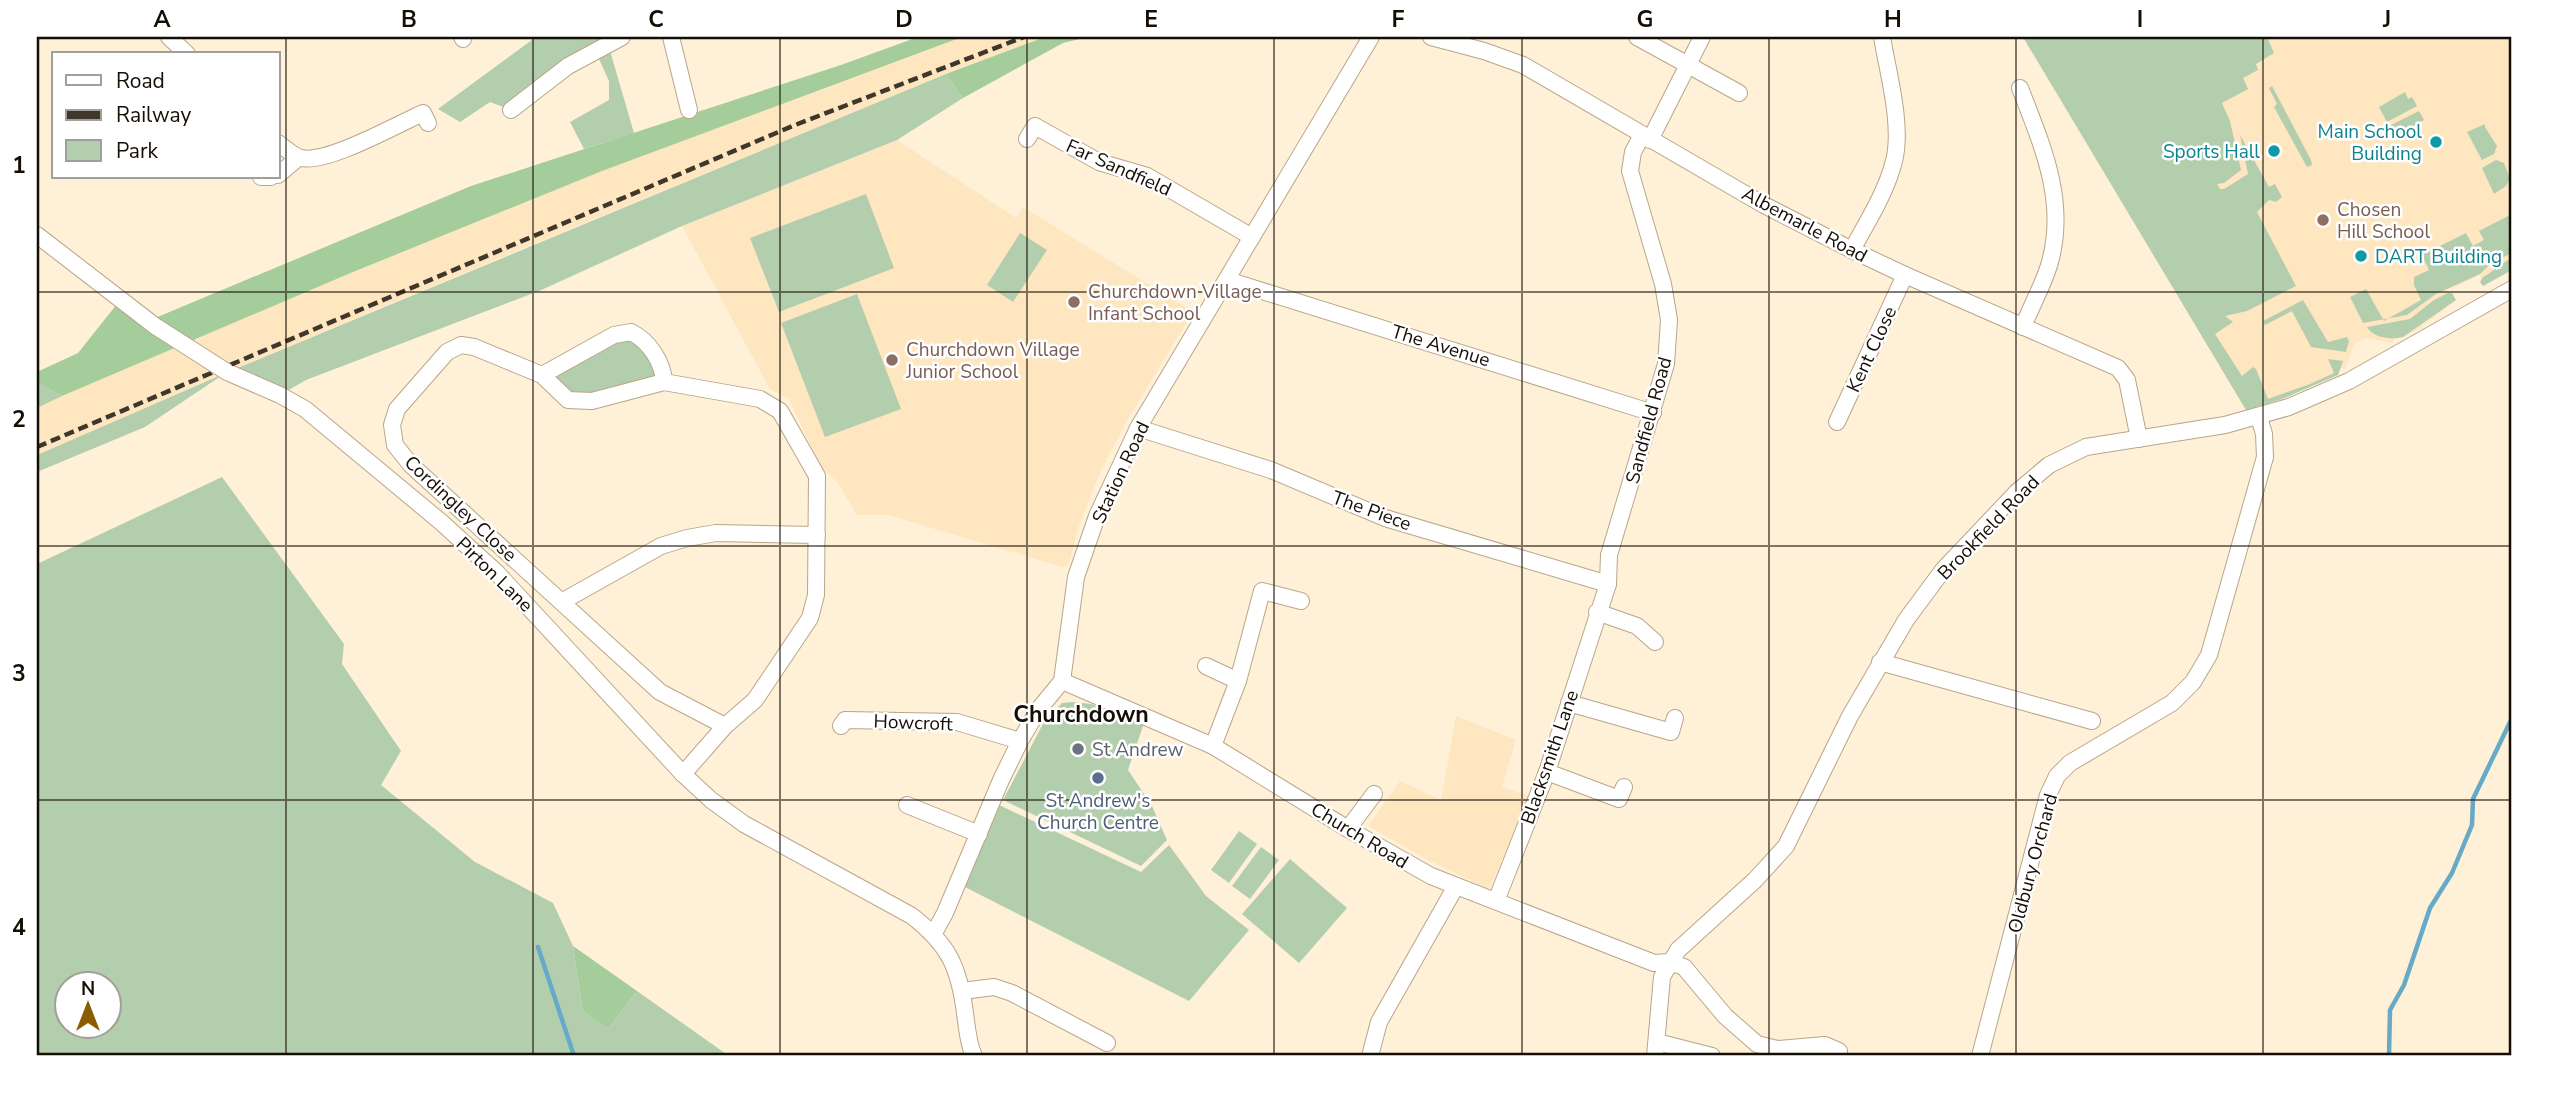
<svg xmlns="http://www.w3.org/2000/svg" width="2549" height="1093" font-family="'Nunito Sans',sans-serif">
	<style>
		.built { fill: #fee6c1 }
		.green { fill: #b3cead; fill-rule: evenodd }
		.forest { fill: #a4cd9b }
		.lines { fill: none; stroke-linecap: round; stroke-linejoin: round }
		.stream { stroke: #66aac8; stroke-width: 4.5 }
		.minor-casing { stroke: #b8a689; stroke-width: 18 }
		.minor { stroke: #fff; stroke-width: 16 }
		.rail { stroke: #3f372b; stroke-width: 4.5; stroke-dasharray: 10 5; stroke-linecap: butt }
		.minor-bridge-casing { stroke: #b8a689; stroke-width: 18; stroke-linecap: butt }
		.minor-bridge { stroke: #fff; stroke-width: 16 }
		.grid { fill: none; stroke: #150e05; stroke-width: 2; stroke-opacity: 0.55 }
		.culture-dot { fill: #0f9aa8; stroke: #fff; stroke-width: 2.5 }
		.education-dot { fill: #8d6e63; stroke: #fff; stroke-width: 2.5 }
		.worship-dot { fill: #6b7280; stroke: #fff; stroke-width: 2.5 }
		.service-dot { fill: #5c6f8a; stroke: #fff; stroke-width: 2.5 }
		.labels { text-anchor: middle; stroke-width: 5; stroke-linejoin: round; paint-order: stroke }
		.culture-label { font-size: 19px; fill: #0d838f; stroke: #fff; text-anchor: end }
		.street-label { font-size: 19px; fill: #150e05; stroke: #fff }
		.education-label { font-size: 19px; fill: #785e54; stroke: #fff; text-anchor: start }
		.worship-label { font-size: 19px; fill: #5b616d; stroke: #fff; text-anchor: start }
		.service-label { font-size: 19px; fill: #4e5e75; stroke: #fff }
		.quarter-label { font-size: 23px; font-weight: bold; fill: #150e05; stroke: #fff }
		.neatline { fill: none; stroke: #150e05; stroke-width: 2.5 }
		.grid-label { font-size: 23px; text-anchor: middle; font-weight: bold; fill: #150e05 }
	</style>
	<rect width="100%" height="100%" fill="#fff0d8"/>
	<!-- built -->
	<g class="built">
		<path d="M962,37H1045L946,74L512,253L227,372L37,455V408L62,396L353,272L602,171Z"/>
		<path d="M2023,37H2512V270L2483,286L2480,274L2456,287L2446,289L2456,300L2420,328L2403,337L2394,339L2393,343L2366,338L2355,343L2345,369L2341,368L2336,376L2282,399L2246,410Z"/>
		<path d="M897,140L1016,218L1023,207L1193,312L1126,422L1098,477L1078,529L1069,564L1063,567L888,515H857L838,483L821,467L789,399L770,389L682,226Z"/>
		<path d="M1456,716L1516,740L1502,787L1530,796L1490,887L1486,888L1424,858L1368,826L1400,781L1441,800Z"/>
	</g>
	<!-- green -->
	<g class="green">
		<path d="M536,37H622L608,44L634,133L584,149L570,122L609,100V81L595,50L511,110L490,102L460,122L438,109Z"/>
		<path d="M2023,37H2267L2274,53L2256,64L2258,70L2243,78L2248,89L2222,103L2230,121L2241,170L2224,183L2217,184L2220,189H2224L2248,174L2240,135L2269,187L2275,184L2282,197L2276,202L2269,200L2257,212L2296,286L2247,311L2225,316L2233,322L2215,334L2242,376L2253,367L2256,369L2268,399L2310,384L2334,373L2328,359L2343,361L2338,375L2282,399L2246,410Z"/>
		<path d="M946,74L963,98L897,140L682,226L539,291L306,380L280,395L227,372L145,427L37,472V455L228,372Z"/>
		<path d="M2272,86L2311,160L2312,165L2307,167L2274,107L2277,104L2269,88Z"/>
		<path d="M2405,92L2408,99L2412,97L2417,106L2387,122L2379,107Z"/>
		<path d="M2419,111L2424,120L2395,136L2389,126Z"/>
		<path d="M2485,124V127L2497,146L2494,154L2482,160L2467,132Z"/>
		<path d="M2496,160L2504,163L2510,179L2506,186L2494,194L2482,168Z"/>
		<path d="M866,194L894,268L779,312L750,238Z"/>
		<path d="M2512,214V253L2491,263L2480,274L2436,294L2407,315L2363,323L2350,297L2366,289L2384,321L2421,300L2414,285V277L2429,270L2422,255L2466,233L2473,246L2484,240L2479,231Z"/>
		<path d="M1020,233L1047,250L1013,302L987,285Z"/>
		<path d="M2512,258V270L2483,286L2480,282L2483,277C2493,272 2501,263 2512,258Z"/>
		<path d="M2448,293H2452L2456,300L2403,337C2391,340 2373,338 2367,327L2410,319L2434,300Z"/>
		<path d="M857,294L901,409L825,437L781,323Z"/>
		<path d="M2303,300L2328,342L2347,337L2349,341L2346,352L2311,347L2292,311L2265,325L2263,321Z"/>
		<path d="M631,332L664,382L568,400L542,375Z"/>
		<path d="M37,383L62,396L37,408Z"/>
		<path d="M222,477L344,644L342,664L401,751L381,785L475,862L553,903L573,946L583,1011L608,1029L637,991L729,1056H37V564ZM66,984H108V1026H66Z"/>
		<path d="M1073,702L1091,704L1144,723L1128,770L1152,806L1167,840L1141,866L1003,800L1045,720L1062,703Z"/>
		<path d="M999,805L1141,872L1169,845L1206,896L1249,930L1189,1001L959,884Z"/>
		<path d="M1239,831L1257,844L1229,883L1211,870Z"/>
		<path d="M1261,847L1279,860L1250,899L1232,886Z"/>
		<path d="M1290,859L1347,908L1299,963L1242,914Z"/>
	</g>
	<!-- forest -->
	<g class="forest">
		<path d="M918,37H962L602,171L353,272L62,396L37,383V372L78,353L121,299L148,321L471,186L841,65Z"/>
		<path d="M1045,37H1088L1063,43L963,98L946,74Z"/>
		<path d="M573,946L637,991L608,1029L583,1011Z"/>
	</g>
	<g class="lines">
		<!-- stream -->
		<g class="stream">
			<path d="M538,947L574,1056"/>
			<path d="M2389,1056L2390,1010L2404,985L2430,908L2452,873L2472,825L2473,799L2512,718"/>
		</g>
		<defs>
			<g id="minor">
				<path d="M169,37L187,54"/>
				<path d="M462,37L463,39"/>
				<path d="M671,37L689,110"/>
				<path d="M1431,37L1484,51L1523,65L1764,205L1852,250L1905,275L2118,368L2127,380L2139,439"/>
				<path d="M1637,37L1739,93"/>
				<path d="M2020,88C2042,145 2067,200 2050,262C2044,284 2031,306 2023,327"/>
				<path d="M511,110L568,66L622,37"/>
				<path d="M1027,139L1035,126L1099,162L1147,176L1252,237"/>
				<path d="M1650,140L1702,37"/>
				<path d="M278,143C285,148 293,156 301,158C327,164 396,125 423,113L428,123"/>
				<path d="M278,175L298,158"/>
				<path d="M261,177H271"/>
				<path d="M37,235L155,326"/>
				<path d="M1852,250C1867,222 1886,193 1894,161C1903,126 1888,73 1882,37"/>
				<path d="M1227,280L1653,413"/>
				<path d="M227,372L280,395L305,409L441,522L497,573L683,774L711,800L744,824L912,916C949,945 959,967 965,1013C967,1027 968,1044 974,1056"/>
				<path d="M542,375L614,335L631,332C649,341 663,362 664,382"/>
				<path d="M1837,422L1905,275"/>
				<path d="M1138,428L1271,470L1385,518L1608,584"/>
				<path d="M563,601L661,546L687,538L716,533L817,535"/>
				<path d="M1597,612L1637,626L1655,642"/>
				<path d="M1880,662L2092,721"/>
				<path d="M1206,666L1238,681"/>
				<path d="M1062,681L1213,746L1348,829L1431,876L1654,963L1669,962L1684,967L1725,1016L1757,1044L1777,1049L1825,1045L1839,1051"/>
				<path d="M1569,703L1671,732L1675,718"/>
				<path d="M841,726L845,720L957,722L1020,741"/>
				<path d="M1213,746L1238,681L1262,591L1301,601"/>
				<path d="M1547,772L1619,799L1624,787"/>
				<path d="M683,774L725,726L755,700L810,618L816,595L817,476L780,411L760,399L664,382L592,401L568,400L542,375L474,347L461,345L447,352L397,409L392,425L395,445L411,465L660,692L725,726"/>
				<path d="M907,805L979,834"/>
				<path d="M1348,829L1374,794"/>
				<path d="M1496,901L1547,772L1608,584L1609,555L1666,364L1669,320L1663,284L1630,171L1633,152L1642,135"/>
				<path d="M934,933L945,913L1001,780L1020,741L1039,709L1062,681L1076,577L1097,516L1138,428L1371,37"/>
				<path d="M962,991L994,987L1012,993L1107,1043"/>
				<path d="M1657,1042L1712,1056"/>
				<path d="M1370,1056L1379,1022L1456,886"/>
				<path d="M1655,1056L1662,977L1678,950L1755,880L1786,846L1850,716L1906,620L1943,570L2017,492L2049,465L2086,447L2225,425L2289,407L2349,381L2512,289"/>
				<path d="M1980,1056L2048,795L2057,776L2070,763L2172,703L2193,682L2209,655L2265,457L2264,434L2259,417"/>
			</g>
		</defs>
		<!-- minor casing -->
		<use href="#minor" class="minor-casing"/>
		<!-- minor -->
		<use href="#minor" class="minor"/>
		<!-- rail -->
		<path class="rail" d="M37,447L795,125L1024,37"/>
		<defs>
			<path id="minor-bridge" d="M155,326L227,372"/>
		</defs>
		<!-- minor-bridge casing -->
		<use href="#minor-bridge" class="minor-bridge-casing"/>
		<!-- minor-bridge -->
		<use href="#minor-bridge" class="minor-bridge"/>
	</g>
	<!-- grid -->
	<path class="grid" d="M286,37V1056M533,37V1056M780,37V1056M1027,37V1056M1274,37V1056M1522,37V1056M1769,37V1056M2016,37V1056M2263,37V1056M37,292H2512M37,546H2512M37,800H2512"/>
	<!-- markers -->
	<g class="culture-dot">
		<circle cx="2436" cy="142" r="7"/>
		<circle cx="2274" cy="151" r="7"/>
		<circle cx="2361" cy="256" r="7"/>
	</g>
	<g class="education-dot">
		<circle cx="2323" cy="220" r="7"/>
		<circle cx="1074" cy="302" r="7"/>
		<circle cx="892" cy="360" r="7"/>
	</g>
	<circle class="worship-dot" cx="1078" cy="749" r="7"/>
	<circle class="service-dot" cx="1098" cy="778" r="7"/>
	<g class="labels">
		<!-- culture labels -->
		<g class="culture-label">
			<text x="2422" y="138">Main School<tspan x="2422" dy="22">Building</tspan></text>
			<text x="2260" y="158">Sports Hall</text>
			<text x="2375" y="263" text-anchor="start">DART Building</text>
		</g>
		<!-- street labels -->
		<g class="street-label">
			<text transform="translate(1119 167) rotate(24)" y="7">Far Sandfield</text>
			<text transform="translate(1805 224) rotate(28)" y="7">Albemarle Road</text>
			<text transform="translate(1441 345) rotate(17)" y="7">The Avenue</text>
			<text transform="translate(1871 349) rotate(-65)" y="7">Kent Close</text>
			<text transform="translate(1648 420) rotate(-75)" y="7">Sandfield Road</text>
			<text transform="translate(1120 472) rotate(-65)" y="7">Station Road</text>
			<text transform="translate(461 508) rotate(43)" y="7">Cordingley Close</text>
			<text transform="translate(1372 510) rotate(20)" y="7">The Piece</text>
			<text transform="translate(1988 527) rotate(-46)" y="7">Brookfield Road</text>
			<text transform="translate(495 574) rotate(44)" y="7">Pirton Lane</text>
			<text transform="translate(913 722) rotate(2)" y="7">Howcroft</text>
			<text transform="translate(1549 757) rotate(-71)" y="7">Blacksmith Lane</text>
			<text transform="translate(1360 835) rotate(31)" y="7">Church Road</text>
			<text transform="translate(2032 863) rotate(-75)" y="7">Oldbury Orchard</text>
		</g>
		<!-- education labels -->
		<g class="education-label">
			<text x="2337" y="216">Chosen<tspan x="2337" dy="22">Hill School</tspan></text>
			<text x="1088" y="298">Churchdown Village<tspan x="1088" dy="22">Infant School</tspan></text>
			<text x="906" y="356">Churchdown Village<tspan x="906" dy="22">Junior School</tspan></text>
		</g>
		<!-- worship labels -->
		<g class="worship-label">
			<text x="1092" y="756">St Andrew</text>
		</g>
		<!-- service labels -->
		<g class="service-label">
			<text x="1098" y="807">St Andrew's<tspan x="1098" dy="22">Church Centre</tspan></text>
		</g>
		<!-- quarter labels -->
		<g class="quarter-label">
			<text x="1081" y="722">Churchdown</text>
		</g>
	</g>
	<!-- border -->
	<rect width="2549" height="1093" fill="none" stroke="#ffffff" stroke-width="77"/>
	<!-- legend -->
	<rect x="52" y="52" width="228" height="126" fill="#ffffff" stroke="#a19f9b" stroke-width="2"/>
	<rect x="66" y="75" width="35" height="10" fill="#ffffff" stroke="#a19f9b" stroke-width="2"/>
	<text x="116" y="88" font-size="21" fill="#150e05">Road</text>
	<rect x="66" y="110" width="35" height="10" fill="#3f372b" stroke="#a19f9b" stroke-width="2"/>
	<text x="116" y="122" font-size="21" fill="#150e05">Railway</text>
	<rect x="66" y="140" width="35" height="21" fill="#b3cead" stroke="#a19f9b" stroke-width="2"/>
	<text x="116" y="158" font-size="21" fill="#150e05">Park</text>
	<!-- north arrow -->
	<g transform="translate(88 1005)"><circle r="33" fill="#ffffff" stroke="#a19f9b" stroke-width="2"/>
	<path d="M0-5L12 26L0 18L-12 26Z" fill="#8a5d00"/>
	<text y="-10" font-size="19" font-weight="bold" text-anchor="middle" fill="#150e05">N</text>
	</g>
	<rect x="38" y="38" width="2472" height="1016" class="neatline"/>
	<g class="grid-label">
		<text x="162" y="27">A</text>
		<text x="409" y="27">B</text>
		<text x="656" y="27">C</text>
		<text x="904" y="27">D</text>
		<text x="1151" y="27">E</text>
		<text x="1398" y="27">F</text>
		<text x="1645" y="27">G</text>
		<text x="1893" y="27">H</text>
		<text x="2140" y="27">I</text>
		<text x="2387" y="27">J</text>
		<text x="19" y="173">1</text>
		<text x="19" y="427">2</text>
		<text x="19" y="681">3</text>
		<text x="19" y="935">4</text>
	</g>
</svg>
